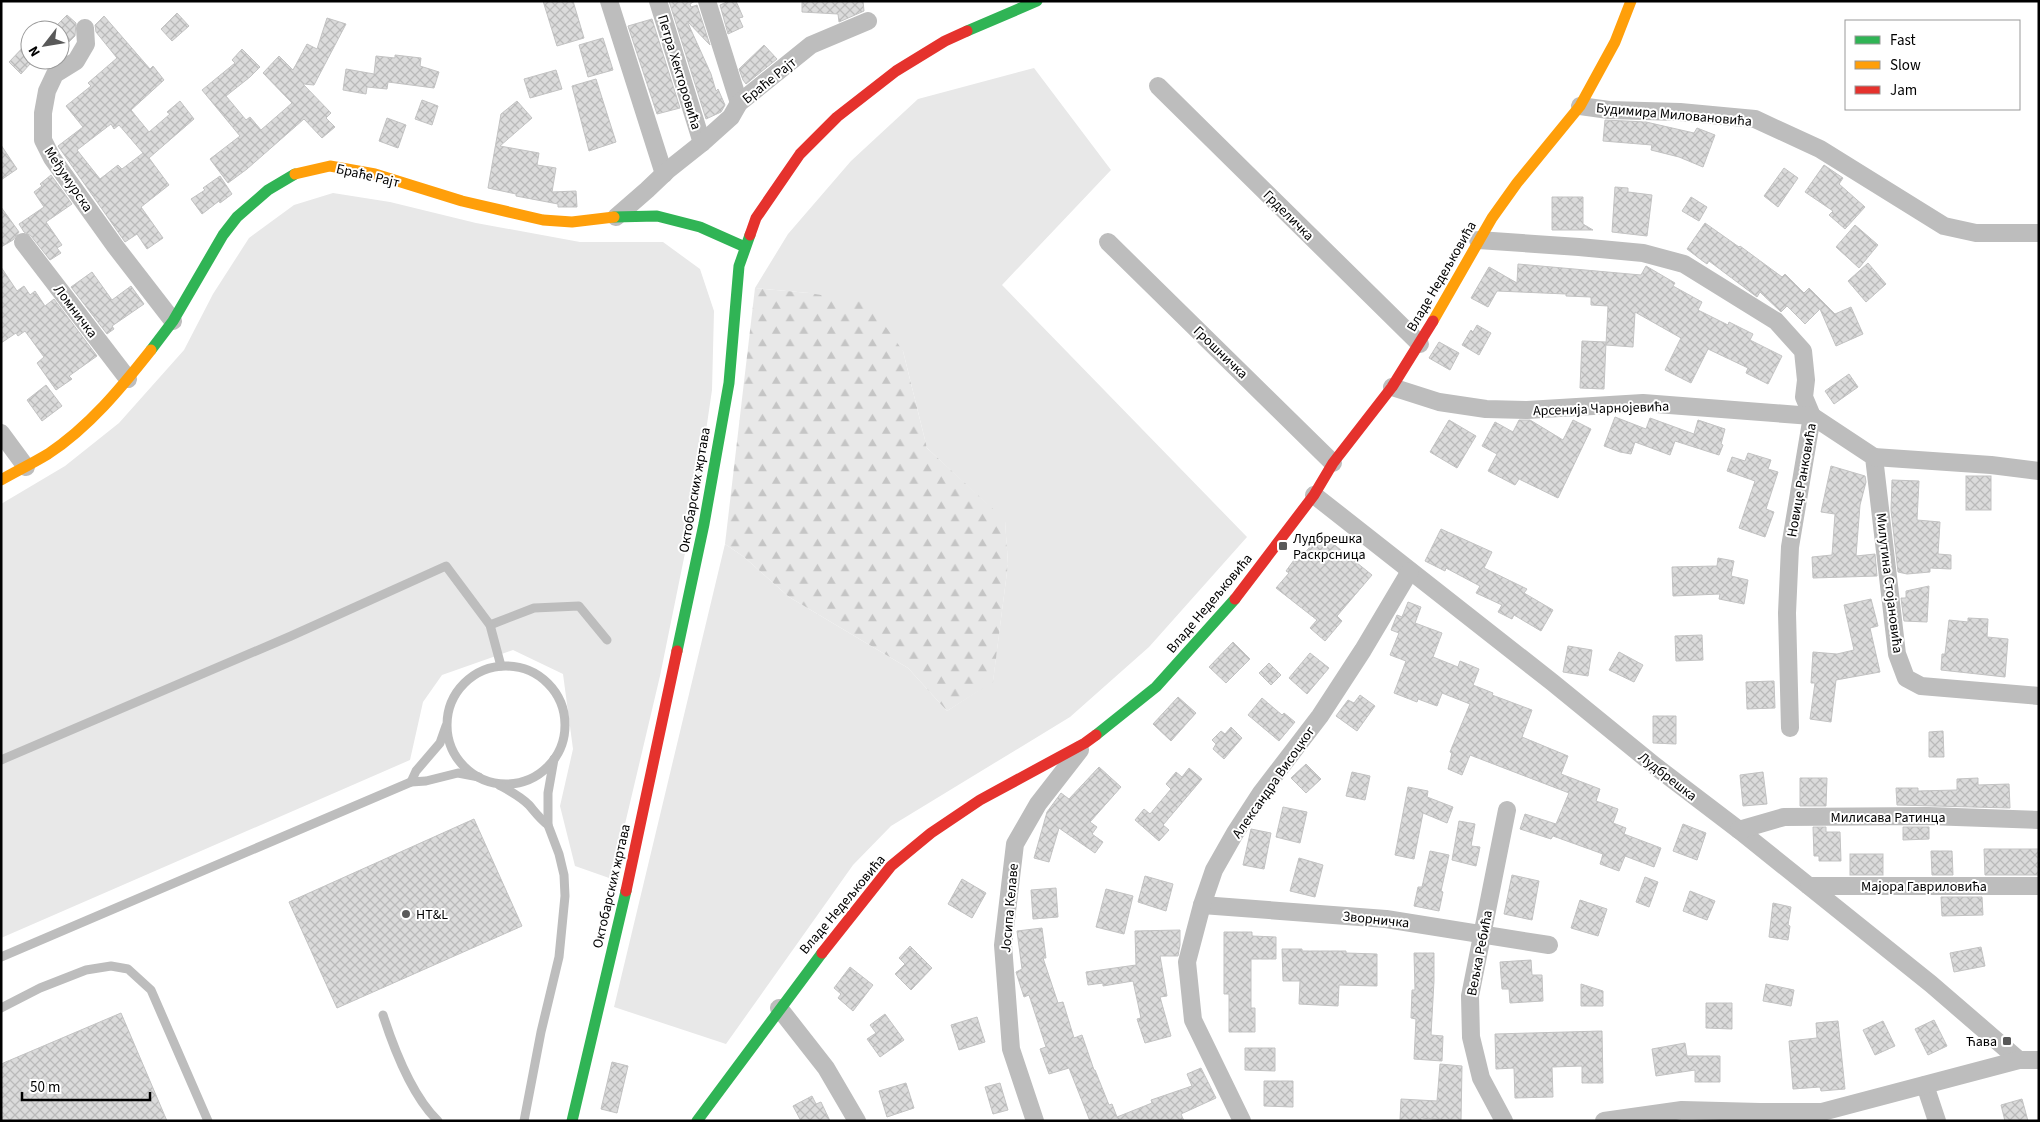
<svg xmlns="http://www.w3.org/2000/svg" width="2040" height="1122" font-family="'Source Sans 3',sans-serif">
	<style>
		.green { fill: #e8e8e8 }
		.forest { fill: url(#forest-firs) }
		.building { fill: url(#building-cross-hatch); stroke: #c3c3c3; fill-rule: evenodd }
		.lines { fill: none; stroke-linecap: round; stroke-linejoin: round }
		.lane { stroke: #bdbdbd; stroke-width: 9 }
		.street { stroke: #bdbdbd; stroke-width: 18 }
		.fast { stroke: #30b455; stroke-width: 11 }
		.slow { stroke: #ff9f0a; stroke-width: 11 }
		.jam { stroke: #e5322d; stroke-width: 11 }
		.poi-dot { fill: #595959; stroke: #fff; stroke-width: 2 }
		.labels { text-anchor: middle; stroke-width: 4; stroke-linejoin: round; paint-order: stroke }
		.street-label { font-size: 14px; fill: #000; stroke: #fff }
		.poi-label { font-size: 14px; fill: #000; stroke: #fff; text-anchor: start }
	</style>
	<defs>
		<pattern id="forest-firs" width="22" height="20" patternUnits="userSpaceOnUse" patternTransform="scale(1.25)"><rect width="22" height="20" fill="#e8e8e8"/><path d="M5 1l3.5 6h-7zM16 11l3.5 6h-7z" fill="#c5c5c5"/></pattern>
		<pattern id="building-cross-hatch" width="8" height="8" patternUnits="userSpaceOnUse" patternTransform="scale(1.25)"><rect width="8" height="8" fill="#dbdbdb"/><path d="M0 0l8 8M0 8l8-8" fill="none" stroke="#bababa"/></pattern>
	</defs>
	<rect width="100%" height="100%" fill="#fff"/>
	<!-- green -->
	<g class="green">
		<path d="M1034,68L1111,170L1002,285L1247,537L1149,647L1070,717L891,826L853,865L726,1044L614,1007L725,544L744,557L789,597L908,668L947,711L993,681L1008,564L1005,521L927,448L903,351L809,293L755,288L788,234L851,161L918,99Z"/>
		<path d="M333,193L390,202L476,223L580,242H663L700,269L714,311L712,390L696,499L660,676L612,879L575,866L560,806L573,749L563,674L513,650L442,675L423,702L410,760L1,938V504L65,466L119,423L184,350L213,294L249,238L294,205Z"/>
	</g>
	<!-- forest -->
	<path class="forest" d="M755,288L809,293L869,303L903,351L927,448L1005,520L1008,564L993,682L947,711L908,668L789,597L744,557L725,544Z"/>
	<!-- building -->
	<g class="building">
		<path d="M543,1H573L584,38L557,46Z"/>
		<path d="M669,1H695L690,4L691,7L697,5L710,45L687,21L711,74L716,91L718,89L725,105L721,112L706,119Z"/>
		<path d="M729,1H736L743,17L739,18L743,27L728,34L720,5Z"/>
		<path d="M802,1H863L864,11L839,22L838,14L802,12Z"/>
		<path d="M177,13L189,26L172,41L161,29Z"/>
		<path d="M67,15L76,23L75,36L60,51V30L53,29Z"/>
		<path d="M104,16L150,69L153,66L164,80L131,110L149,132L170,114L167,112L180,101L194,119L149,158L169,185L141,207L163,238L147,249L137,234L125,242L58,146L83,127L66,106L91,86L88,83L117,58L96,32L95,25ZM111,124L114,129L119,125L143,153L122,169L118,165L100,179L77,150Z"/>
		<path d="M327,18L346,24L314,85L303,84L331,113L326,118L335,127L322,138L304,119L247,169L228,183L210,159L240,136L202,90L235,63L232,60L242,49L260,67L250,77L226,96L246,120L250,117L261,130L292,103L263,73L279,56L293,70L307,44L317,49Z"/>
		<path d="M652,19L680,108L657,114L628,26Z"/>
		<path d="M603,38L613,70L588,77L579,45Z"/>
		<path d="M30,40V64L21,74L9,62Z"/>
		<path d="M764,45L777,59L746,84L743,80L739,69Z"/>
		<path d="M395,55L421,58L420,66L439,72L434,88L388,82L387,89L367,87L366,94L343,90L346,69L374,74L376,56L395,58Z"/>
		<path d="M556,70L562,89L530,98L524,79Z"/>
		<path d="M596,79L616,142L589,151L572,86Z"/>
		<path d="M422,100L438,106L432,125L415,119Z"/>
		<path d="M517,101L532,118L500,146L539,153L537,165L556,168L552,192L576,191L577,207H558V204L516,196V194L488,188L501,114Z"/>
		<path d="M387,118L406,125L398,148L379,141Z"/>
		<path d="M1605,120L1646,122L1694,133L1697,128L1715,135L1703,167L1679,157L1651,150L1652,145L1603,141Z"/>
		<path d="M1,145L17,169L1,180Z"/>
		<path d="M1824,165L1843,178L1839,184L1865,207L1845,229L1829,215L1833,211L1805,192Z"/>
		<path d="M1784,168L1798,178L1778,207L1764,196Z"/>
		<path d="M51,175L72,204L46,222L62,245L57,248L61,253L50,260L31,236L24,232L19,224L44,207L34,192L42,186L40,184Z"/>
		<path d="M220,176L232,194L220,203L219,201L202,214L191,199L205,190L203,188Z"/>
		<path d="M1615,187L1628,188V192L1652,195L1647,236L1612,232Z"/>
		<path d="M1552,197H1583V224L1593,230H1552Z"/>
		<path d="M1691,197L1707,207L1699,221L1682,211Z"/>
		<path d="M1,207L19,232L13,240L1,247Z"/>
		<path d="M1705,223L1739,247L1740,246L1782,277L1785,274L1804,293L1809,288L1835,314L1851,307L1863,334L1836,346L1820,309L1805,324L1787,306L1781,312L1760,292L1757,297L1709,261L1707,264L1700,259L1687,249Z"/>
		<path d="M1855,225L1878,245L1859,268L1836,247Z"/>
		<path d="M1868,263L1886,284L1866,302L1848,281Z"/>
		<path d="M1518,264L1641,275L1646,266L1675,283L1673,286L1702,302L1698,310L1728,325L1729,322L1753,334L1750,340L1782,356L1768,384L1746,373L1748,368L1708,349L1691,383L1665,370L1681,338L1635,312L1633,347L1606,345L1608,306L1591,305V297L1566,296V294L1497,291L1488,307L1471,298L1489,267L1517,283Z"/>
		<path d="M1,267L17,291L24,286L30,295L35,291L45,306L54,299L97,356L69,376L72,379L56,390L37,363L44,357L25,331L18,336L16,333L1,343Z"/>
		<path d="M92,272L112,300L131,286L144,304L112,326L114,329L107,334L71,287Z"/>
		<path d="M1477,325L1491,333L1479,355L1462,345L1471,330L1473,332Z"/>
		<path d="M1582,341L1606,342L1604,389L1580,388Z"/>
		<path d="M1439,342L1459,353L1450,370L1429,358Z"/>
		<path d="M1849,374L1858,387L1834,404L1825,391Z"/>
		<path d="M46,385L62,406L42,421L27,400Z"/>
		<path d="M1615,417L1646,429L1650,418L1694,434L1698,420L1725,429L1721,444L1723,445L1719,455L1675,441L1670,455L1635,442L1631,454L1620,452L1604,446Z"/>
		<path d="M1449,420L1476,436L1457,468L1430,452Z"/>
		<path d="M1519,420H1530L1563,440L1573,420L1591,429L1558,498L1519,479L1515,485L1488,471L1497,454L1482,446L1495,422L1513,432Z"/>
		<path d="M1748,453L1771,460L1768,469L1778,472L1766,509L1774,512L1765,537L1739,528L1755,481L1727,471L1732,457L1745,461Z"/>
		<path d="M1831,466L1865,476L1866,482L1860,505L1856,556L1875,554L1877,576L1813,578L1812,557L1832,555L1835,514L1821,512Z"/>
		<rect x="1966" y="476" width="25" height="34"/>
		<path d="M1892,480L1919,481L1917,520L1940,522L1938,554L1951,555V569L1930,568V572L1907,574L1898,572L1891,510Z"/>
		<path d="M1441,529L1492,552L1484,568L1527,589L1524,593L1553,610L1541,631L1514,615L1512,619L1498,612L1502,605L1476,593L1480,586L1446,568L1445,571L1425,561Z"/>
		<path d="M1321,534L1372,575L1337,616L1342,621L1325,641L1310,628L1317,620L1276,588L1289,573L1286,571L1294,560L1297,562Z"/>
		<path d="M1718,558L1734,561L1731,576L1748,580L1744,604L1719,599L1720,594L1673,596L1672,567L1717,566Z"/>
		<path d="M1929,586L1927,622L1904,621L1901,598H1906V591Z"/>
		<path d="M1871,599L1878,626L1870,628L1880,672L1836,680L1831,722L1810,719L1815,683H1811L1813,652L1837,654L1854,650L1844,605Z"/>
		<path d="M1408,602L1421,607L1415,623L1442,633L1433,657L1458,667L1460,661L1479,669L1473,685L1493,693L1492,695L1532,710L1522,737L1568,756L1561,774L1600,789L1596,801L1618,809L1613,823L1626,828L1624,834L1661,848L1654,867L1625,856L1619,871L1600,864L1603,854L1553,836L1551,839L1520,829L1525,814L1556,824L1569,793L1470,755L1462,775L1448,769L1452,753L1450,752L1470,704L1442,693L1437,706L1418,699L1417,702L1394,693L1406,661L1390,655L1399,633L1391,630L1397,615L1402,617Z"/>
		<path d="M1968,618L1988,619L1987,637L2008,639L2005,677L1941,670L1942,654H1945L1949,620L1968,622Z"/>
		<path d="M1702,635L1703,660L1676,661L1675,636Z"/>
		<path d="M1233,642L1250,659L1226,683L1209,667Z"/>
		<path d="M1568,646L1592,650L1588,676L1563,672Z"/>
		<path d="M1619,652L1643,665L1634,682L1609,670Z"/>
		<path d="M1310,653L1329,668L1307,694L1289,678Z"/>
		<path d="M1269,663L1281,675L1271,685L1259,673Z"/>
		<path d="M1774,681L1775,708L1747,709L1746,682Z"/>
		<path d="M1360,695L1375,706L1357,731L1336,716L1348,700L1354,703Z"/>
		<path d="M1178,697L1196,713L1171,741L1153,724Z"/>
		<path d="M1262,698L1282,715L1284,713L1295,722L1279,741L1248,715Z"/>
		<path d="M1653,716H1676V744L1653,743Z"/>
		<path d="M1231,727L1242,738L1224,759L1213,749L1216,744L1212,740L1221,731L1225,734Z"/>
		<path d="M1943,731L1944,757H1929V732Z"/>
		<path d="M1306,764L1321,779L1306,793L1291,778Z"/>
		<path d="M1099,767L1121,787L1090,822L1097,827L1092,834L1103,842L1095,853L1059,828L1049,862L1034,858L1047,812L1061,793L1069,799Z"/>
		<path d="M1189,768L1202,779L1163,825L1169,830L1159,841L1135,820L1144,809L1150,814L1171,789L1166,784L1176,772L1182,777Z"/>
		<path d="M1352,772L1370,776L1365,800L1346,796Z"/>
		<path d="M1763,772L1767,804L1743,806L1740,775Z"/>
		<path d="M1800,778H1827L1826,806H1800Z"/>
		<path d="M1978,778V785L2009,784L2010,808L1897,805L1896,788H1918V791L1957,790V779Z"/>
		<path d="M1408,787L1428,791L1427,797L1453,807L1447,823L1423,813L1414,859L1395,855Z"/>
		<path d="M1283,807L1307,812L1300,843L1276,837Z"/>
		<path d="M474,819L522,926L337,1008L289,902Z"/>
		<path d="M1459,821L1475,824L1471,846L1480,847L1476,866L1452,860Z"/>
		<path d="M1683,824L1706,833L1697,860L1673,851Z"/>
		<path d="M1813,827H1826V832H1840L1841,861H1819V856H1814Z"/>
		<path d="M1903,827H1929V839L1903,840Z"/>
		<path d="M1251,829L1271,833L1264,869L1243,865Z"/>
		<path d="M1984,849H2039V875H1985Z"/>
		<path d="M1430,851L1449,855L1441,891L1443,892L1439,911L1414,906L1418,887H1422Z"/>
		<path d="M1931,851H1952L1953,875H1932Z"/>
		<rect x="1850" y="854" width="33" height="21"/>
		<path d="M1299,858L1323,865L1315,897L1290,891Z"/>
		<path d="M1512,875L1539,881L1532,920L1504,914Z"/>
		<path d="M1145,876L1173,884L1166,911L1138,902Z"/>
		<path d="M1645,877L1658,882L1649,907L1636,902Z"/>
		<path d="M962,879L986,893L972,918L948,904Z"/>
		<path d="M1056,888L1058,917L1033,919L1031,890Z"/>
		<path d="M1106,889L1133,896L1124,934L1096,927Z"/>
		<path d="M1690,891L1715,901L1707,920L1683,911Z"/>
		<path d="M1941,897H1982L1983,915L1942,916Z"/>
		<path d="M1580,900L1607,909L1598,936L1571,928Z"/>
		<path d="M1773,903L1791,907L1788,925L1790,926L1788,940L1769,937Z"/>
		<path d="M1042,928L1046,958H1043L1058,1003L1063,1002L1074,1038L1082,1035L1094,1070H1095L1109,1105L1112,1104L1117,1117L1152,1103L1151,1100L1192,1086L1187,1074L1201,1068L1216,1098L1181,1114L1184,1121H1090L1069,1068L1049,1074L1040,1049L1046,1047L1029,995L1024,997L1016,972L1022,969L1017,931Z"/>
		<path d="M1180,930V945L1178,956H1160L1167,996L1160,997L1171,1036L1145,1043L1137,1019L1141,1018L1133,981L1103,986V983L1088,985L1086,972L1136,965L1135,931Z"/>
		<path d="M1224,932H1252V936L1276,937V959H1251V1008H1255V1032H1229V994H1224Z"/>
		<path d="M910,946L932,968L911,990L895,974L905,964L899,958Z"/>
		<path d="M1981,947L1985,966L1954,972L1950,953Z"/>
		<path d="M1282,949H1302V951H1346V953L1377,954V986L1339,985L1338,1006L1299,1004L1300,981H1283Z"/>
		<path d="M1414,953H1434V981L1431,1035L1443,1036L1442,1061L1414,1059L1416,1019L1411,1018L1412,990H1415Z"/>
		<path d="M1531,960L1532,975H1542L1543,1001L1510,1003L1509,989H1502L1500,962Z"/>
		<path d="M850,967L873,985L853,1011L838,998L841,994L834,988Z"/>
		<path d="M1581,984L1603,991V1006H1581Z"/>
		<path d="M1766,984L1794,990L1791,1006L1763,1001Z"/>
		<path d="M1706,1003H1732V1029L1706,1028Z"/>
		<path d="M121,1013L167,1121H1V1064Z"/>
		<path d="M885,1014L904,1040L880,1057L867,1039L876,1033L870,1025Z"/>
		<path d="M977,1017L985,1042L959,1050L951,1025Z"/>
		<path d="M1934,1020L1947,1046L1928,1055L1915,1029Z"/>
		<path d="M1838,1021L1845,1089L1821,1091L1820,1087L1793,1089L1789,1041L1817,1038L1816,1023Z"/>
		<path d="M1883,1021L1895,1046L1875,1055L1863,1030Z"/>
		<path d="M1602,1031L1603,1083H1582V1066L1552,1067L1553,1097L1515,1098L1514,1068L1496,1069L1495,1034Z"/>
		<path d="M1685,1043L1687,1056H1720V1082H1695V1070L1656,1076L1652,1049Z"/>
		<path d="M1245,1048H1275V1071L1245,1070Z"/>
		<path d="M612,1062L628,1066L617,1113L601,1109Z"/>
		<path d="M1440,1064L1462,1066L1461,1121L1421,1118V1121H1400L1401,1099L1437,1101Z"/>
		<path d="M1264,1081H1293V1107L1264,1106Z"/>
		<path d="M906,1083L914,1108L887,1117L879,1091Z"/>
		<path d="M1000,1083L1008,1110L993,1114L985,1087Z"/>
		<path d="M812,1096L816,1104L821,1102L830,1121H801L793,1106Z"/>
		<path d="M2022,1099L2028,1121H2005L2001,1105Z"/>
	</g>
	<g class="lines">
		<!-- lane -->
		<g class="lane">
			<path d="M490,625L534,608L579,606L607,640"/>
			<circle cx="506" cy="725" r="59"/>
			<path d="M1,760L291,636L446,566L490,625L501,666"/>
			<path d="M411,782L416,771L440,743L446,726"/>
			<path d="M499,785C510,791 520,796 529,805C535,812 540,819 548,825"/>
			<path d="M1,957L411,782L426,781L458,773L479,777"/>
			<path d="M1,1008L40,988L86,970L111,966L128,969L151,990L208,1121"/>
			<path d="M383,1015C394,1049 412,1096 438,1121"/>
			<path d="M524,1121L541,1032L559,957L565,896L564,875L559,854L548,825V793L554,759"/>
		</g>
		<!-- street -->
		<g class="street">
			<path d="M609,1L664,174"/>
			<path d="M658,1L702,143"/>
			<path d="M707,1L739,103"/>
			<path d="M85,28L86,44L76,61L55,74L47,91L43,113V140L52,158L115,246L173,321"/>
			<path d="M1158,86L1420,344"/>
			<path d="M1580,106L1609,110L1680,112L1755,119L1820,149L1944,226L1976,233H2039"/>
			<path d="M616,217L647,190L668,170L702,143L731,117L739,103L811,45L868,21"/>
			<path d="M1478,240L1579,247L1643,253L1684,264L1776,321L1803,351L1806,380L1804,397L1812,416L1790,547L1787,613L1790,728"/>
			<path d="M23,242L128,379"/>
			<path d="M1108,242L1333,463"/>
			<path d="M1392,387L1439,402L1486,409L1527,410L1643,403L1812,416L1874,457L1897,654L1906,678L1921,686L2039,696"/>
			<path d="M1,433L26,467"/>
			<path d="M1874,457L1991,465L2039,471"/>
			<path d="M1314,495L1552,682L1655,766L1739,830L1931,984L2019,1060"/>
			<path d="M1739,830L1784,817L1928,816L2039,820"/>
			<path d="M1809,886H2039"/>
			<path d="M1202,905L1386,919L1549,945"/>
			<path d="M779,1008L826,1068L857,1121"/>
			<path d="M1925,1085L1937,1121"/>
			<path d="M1035,1121L1011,1049L1003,945L1015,844L1038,804L1080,750"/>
			<path d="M1242,1121L1193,1020L1187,962L1202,905L1214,870L1235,833L1261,793L1320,716L1363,650L1410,571"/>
			<path d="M1504,1121L1481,1078L1471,1037L1470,996L1507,810"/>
			<path d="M1604,1121L1682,1110L1760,1112H1822L2019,1060H2039"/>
		</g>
		<!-- fast -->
		<g class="fast">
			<path d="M967,31L1037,1"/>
			<path d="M614,217L657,216L700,227L745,247"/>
			<path d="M151,350L173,321L223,235L237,217L268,190L295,174"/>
			<path d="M677,651L704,524L729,383L739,266L750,235"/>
			<path d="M1096,735L1156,687L1235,599"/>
			<path d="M572,1121L626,891"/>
			<path d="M697,1121L822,953"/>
		</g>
		<!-- slow -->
		<g class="slow">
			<path d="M295,174L330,166L375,174L462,201L543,220L572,222L614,217"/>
			<path d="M1433,321L1492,218L1517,183L1580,106L1615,42L1631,1"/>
			<path d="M1,480C17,471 33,463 48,454C89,427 121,388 151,350"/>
		</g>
		<!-- jam -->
		<g class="jam">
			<path d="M750,235L756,218L800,154L837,117L896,71L945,41L967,31"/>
			<path d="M1235,599L1314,495L1333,463L1392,387L1433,321"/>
			<path d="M626,891L677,651"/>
			<path d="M822,953L891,866L931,833L980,800L1085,743L1096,735"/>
		</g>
	</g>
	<!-- markers -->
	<g class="poi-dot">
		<rect x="1278" y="541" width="10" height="10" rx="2.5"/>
		<circle cx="406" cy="914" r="5"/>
		<rect x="2002" y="1036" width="10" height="10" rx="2.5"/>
	</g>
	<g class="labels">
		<!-- street labels -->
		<g class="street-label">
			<text transform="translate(680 72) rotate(73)" y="5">Петра Хекторовића</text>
			<text transform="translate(769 80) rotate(-39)" y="5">Браће Рајт</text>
			<text transform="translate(1674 114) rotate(5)" y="5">Будимира Миловановића</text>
			<text transform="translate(368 175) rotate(13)" y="5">Браће Рајт</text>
			<text transform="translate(69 179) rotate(56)" y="5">Међумурска</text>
			<text transform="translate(1289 215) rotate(45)" y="5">Грделичка</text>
			<text transform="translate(1441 276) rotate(-60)" y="5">Владе Недељковића</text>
			<text transform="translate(76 311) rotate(53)" y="5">Ломничка</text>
			<text transform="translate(1221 352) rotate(44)" y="5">Грошничка</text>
			<text transform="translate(1601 408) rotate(-2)" y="5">Арсенија Чарнојевића</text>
			<text transform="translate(1801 480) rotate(-80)" y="5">Новице Ранковића</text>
			<text transform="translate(694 490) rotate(-80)" y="5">Октобарских жртава</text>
			<text transform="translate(1890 583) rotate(83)" y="5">Милутина Стојановића</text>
			<text transform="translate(1209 603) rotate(-50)" y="5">Владе Недељковића</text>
			<text transform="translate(1668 776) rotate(38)" y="5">Лудбрешка</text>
			<text transform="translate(1273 782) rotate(-55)" y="5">Александра Висоцког</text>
			<text x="1888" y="822">Милисава Ратинца</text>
			<text transform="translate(611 886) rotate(-77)" y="5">Октобарских жртава</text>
			<text x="1924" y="891">Мајора Гавриловића</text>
			<text transform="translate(842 904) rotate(-50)" y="5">Владе Недељковића</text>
			<text transform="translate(1009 908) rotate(-85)" y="5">Јосипа Келаве</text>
			<text transform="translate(1376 919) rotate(6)" y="5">Зворничка</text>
			<text transform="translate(1479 953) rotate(-79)" y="5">Вељка Ребића</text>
		</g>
		<!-- poi labels -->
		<g class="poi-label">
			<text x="1293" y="543">Лудбрешка<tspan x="1293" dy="16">Раскрсница</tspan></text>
			<text x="416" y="919">HT&amp;L</text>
			<text x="1997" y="1046" text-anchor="end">Ћава</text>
		</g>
	</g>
	<!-- border -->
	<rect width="2040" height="1122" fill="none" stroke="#000000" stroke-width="5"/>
	<!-- legend -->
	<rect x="1845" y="20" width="175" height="90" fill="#ffffff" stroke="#999999"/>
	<rect x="1855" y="36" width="25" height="8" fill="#30b455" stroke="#999999"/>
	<text x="1890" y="45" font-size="15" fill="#000000">Fast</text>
	<rect x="1855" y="61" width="25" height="8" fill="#ff9f0a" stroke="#999999"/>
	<text x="1890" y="70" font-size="15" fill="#000000">Slow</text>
	<rect x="1855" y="86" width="25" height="8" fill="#e5322d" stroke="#999999"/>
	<text x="1890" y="95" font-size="15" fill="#000000">Jam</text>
	<!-- north arrow -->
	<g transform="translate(45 45) rotate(239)"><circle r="24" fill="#ffffff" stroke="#999999"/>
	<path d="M0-4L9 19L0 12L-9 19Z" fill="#595959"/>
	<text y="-8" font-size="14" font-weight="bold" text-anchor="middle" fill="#000000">N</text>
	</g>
	<!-- scale -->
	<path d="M22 1092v8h128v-8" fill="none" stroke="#000000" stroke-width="2.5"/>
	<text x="30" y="1092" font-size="15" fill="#000000" stroke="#ffffff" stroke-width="4" paint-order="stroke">50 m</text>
</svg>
